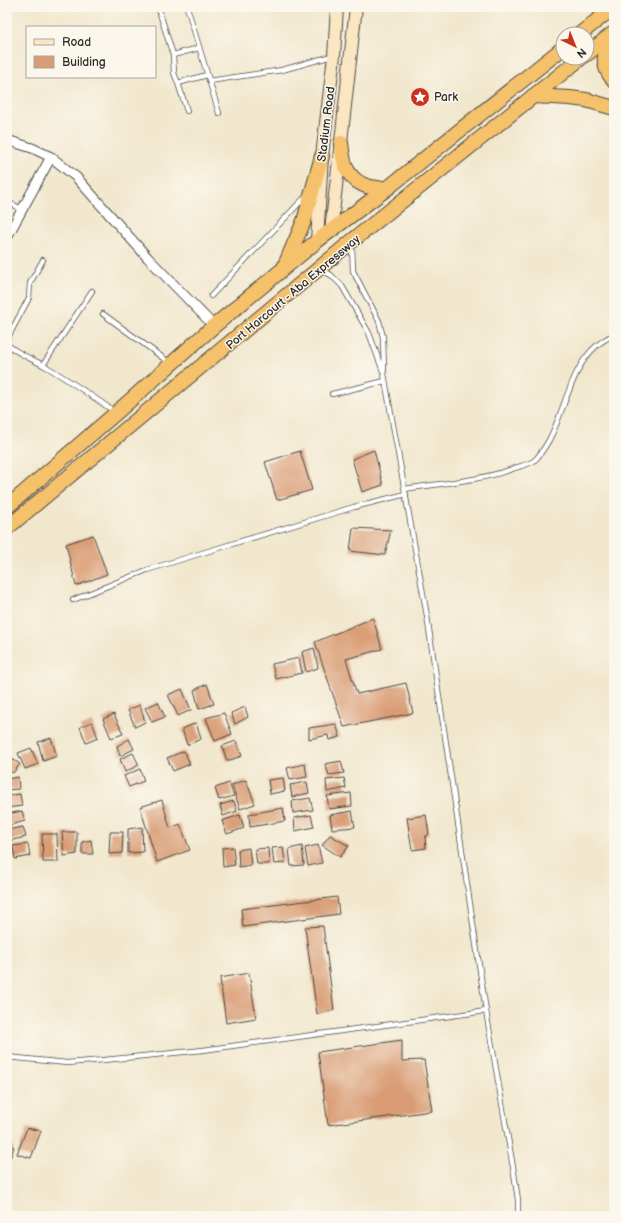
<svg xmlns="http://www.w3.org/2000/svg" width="621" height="1223" font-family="'Balsamiq Sans',sans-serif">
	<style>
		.building { fill: #d99c75 }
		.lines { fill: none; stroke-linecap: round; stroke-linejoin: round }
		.service-casing { stroke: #494743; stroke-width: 6 }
		.minor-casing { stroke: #494743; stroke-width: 11 }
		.secondary-casing { stroke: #494743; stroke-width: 14 }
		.trunk-casing { stroke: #494743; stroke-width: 16 }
		.service { stroke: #fff; stroke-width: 4.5 }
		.minor { stroke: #fff; stroke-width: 9 }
		.secondary { stroke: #fbe6c4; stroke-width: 12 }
		.trunk { stroke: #f5c16b; stroke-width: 14 }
		.labels { text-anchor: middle; stroke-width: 3; stroke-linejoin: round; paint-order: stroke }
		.poi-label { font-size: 12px; fill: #2b2b2b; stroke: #fbf7ec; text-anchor: start }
		.street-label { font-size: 12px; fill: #2b2b2b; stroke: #fbf7ec }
	</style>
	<rect width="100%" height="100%" fill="#fbf7ec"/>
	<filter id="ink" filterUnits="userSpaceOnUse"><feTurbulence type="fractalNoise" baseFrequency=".025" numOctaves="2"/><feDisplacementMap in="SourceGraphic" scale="8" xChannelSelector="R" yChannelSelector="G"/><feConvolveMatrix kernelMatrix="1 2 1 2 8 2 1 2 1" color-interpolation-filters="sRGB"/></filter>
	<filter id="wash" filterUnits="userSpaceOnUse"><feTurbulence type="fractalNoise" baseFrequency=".012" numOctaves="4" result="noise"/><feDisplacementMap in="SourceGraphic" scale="16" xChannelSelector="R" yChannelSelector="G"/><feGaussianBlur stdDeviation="0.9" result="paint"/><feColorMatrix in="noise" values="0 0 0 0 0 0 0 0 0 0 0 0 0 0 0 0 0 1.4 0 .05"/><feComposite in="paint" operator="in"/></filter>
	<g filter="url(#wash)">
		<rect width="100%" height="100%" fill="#f1e7cd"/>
		<g id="blocks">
			<!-- building -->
			<g class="building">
				<path d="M374,450L383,485L362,492L352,459Z"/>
				<path d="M300,451L312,490L277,500L265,462Z"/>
				<path d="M353,528L391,530L385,555L350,551Z"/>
				<path d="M93,535L107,574L76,586L66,544Z"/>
				<path d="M373,618L382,649L346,659L357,694L406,683L413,713L344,727L315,642Z"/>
				<path d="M314,648L318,668L306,672L302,652Z"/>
				<path d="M299,658L302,673L276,679L272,664Z"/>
				<path d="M207,684L214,704L199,709L194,690Z"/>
				<path d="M182,689L191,710L178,716L168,695Z"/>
				<path d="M158,702L165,717L152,722L145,708Z"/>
				<path d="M140,705L145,722L135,727L128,710Z"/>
				<path d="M245,707L248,717L235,724L231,713Z"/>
				<path d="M224,713L232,734L215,741L206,718Z"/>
				<path d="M114,714L123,734L111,738L103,719Z"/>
				<path d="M92,722L98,738L86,743L80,727Z"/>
				<path d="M196,723L201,739L187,745L182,729Z"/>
				<path d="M336,724L340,737L329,740L328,735L309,739V728Z"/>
				<path d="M51,738L57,756L43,761L38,742Z"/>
				<path d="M129,739L134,749L120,756L117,746Z"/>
				<path d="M236,741L242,756L227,761L222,746Z"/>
				<path d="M31,748L38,764L25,769L18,753Z"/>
				<path d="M184,751L190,764L173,771L167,758Z"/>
				<path d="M133,753L139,765L125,772L120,759Z"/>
				<path d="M7,756L20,764L13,773L7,770Z"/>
				<path d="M341,761L344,773L329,775L325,764Z"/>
				<path d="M305,764L307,777L290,780L287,768Z"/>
				<path d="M140,769L144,781L129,787L124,776Z"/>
				<path d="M18,777L19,789L7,790V779Z"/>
				<path d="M283,778L285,791L270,794L268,780Z"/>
				<path d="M344,778L346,788L327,792L326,780Z"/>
				<path d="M246,780L255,804L240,809L232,785Z"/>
				<path d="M307,782L309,793L292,797L290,785Z"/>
				<path d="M229,783L234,796L219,800L215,788Z"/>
				<path d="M351,793L352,806L329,809L327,796Z"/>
				<path d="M20,794L22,806L7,808V796Z"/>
				<path d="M310,798L313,810L293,813L292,801Z"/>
				<path d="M162,800L170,828L180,824L190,850L157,862L140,807Z"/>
				<path d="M234,801L237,811L223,816L220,805Z"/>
				<path d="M283,808L285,821L250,827L249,814Z"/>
				<path d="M22,811L25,821L7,826V814Z"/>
				<path d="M352,811L355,827L332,829L330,815Z"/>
				<path d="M240,815L244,828L227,834L222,821Z"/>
				<path d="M311,815L314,827L295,831L294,818Z"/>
				<path d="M426,815L429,834L425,837L426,848L412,850L407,818Z"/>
				<path d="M23,827L26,837L8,841L7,830Z"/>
				<path d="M142,827L143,852L128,853V829Z"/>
				<path d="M62,832H77V854L64,856Z"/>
				<path d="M110,832H123L122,853L109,854Z"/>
				<path d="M42,834H57L58,862H43Z"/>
				<path d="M330,835L349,846L340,857L322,845Z"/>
				<path d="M91,840L93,854H82V842Z"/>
				<path d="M28,844L30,856L15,859L13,846Z"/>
				<path d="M318,845L322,863L308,866L305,848Z"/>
				<path d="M302,846L304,865L291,866L289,849Z"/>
				<path d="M233,847L235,865L223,867L222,848Z"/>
				<path d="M283,847L285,863L274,864L272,848Z"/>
				<path d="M249,848L251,865L239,867L238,850Z"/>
				<path d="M268,848L269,864H257L255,849Z"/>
				<path d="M337,897L339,914L243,927L241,909Z"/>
				<path d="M323,926L334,1010L317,1014L305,927Z"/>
				<path d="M249,973L256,1018L226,1023L220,978Z"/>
				<path d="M402,1040V1061L424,1060L432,1111L328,1125L318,1052Z"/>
				<path d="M27,1128L41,1131L31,1158L17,1154Z"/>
				<path d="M7,1143L14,1147L7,1167Z"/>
			</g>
		</g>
	</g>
	<g filter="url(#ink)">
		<use href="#blocks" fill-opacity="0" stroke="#494743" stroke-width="1"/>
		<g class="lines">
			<defs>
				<g id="service">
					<path d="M158,7L173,55L174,73L178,83"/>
					<path d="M187,7L219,113"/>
					<path d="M173,55L199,48"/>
					<path d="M209,81L282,70L332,56"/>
					<path d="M187,111L178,83L207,75"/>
					<path d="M7,202L22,209"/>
					<path d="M352,245L353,271L379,321L383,337L384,370"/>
					<path d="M320,269L331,275L342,286L369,333L384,374L427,616L486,1011L514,1173L518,1200V1216"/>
					<path d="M211,296L306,196"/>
					<path d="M103,314L170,363"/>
					<path d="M7,339L29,298L30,283L43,260"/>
					<path d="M7,344C17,354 33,359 45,366C69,380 92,396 115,412"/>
					<path d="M43,365L92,291"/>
					<path d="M332,394L385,381"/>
					<path d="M405,489C442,483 480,481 515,468C521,466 530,464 535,460C541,454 545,447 549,440C568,405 572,352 614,335"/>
					<path d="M73,600L147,570L189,557L354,507L406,494"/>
					<path d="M7,1057L67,1063L104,1060L203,1050L486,1011"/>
				</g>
				<g id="minor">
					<path d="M7,140L32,148L51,157L76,177L148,258L214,326"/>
					<path d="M7,237L51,157"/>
				</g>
				<g id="secondary">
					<path d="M331,231L356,7"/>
					<path d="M317,241L322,156L334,56L337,7"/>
				</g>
				<g id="trunk">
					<path d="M580,34L614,7"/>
					<path d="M614,36C603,55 600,64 614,81"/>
					<path d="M587,54L612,34"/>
					<path d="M533,96L570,98L586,100L614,108"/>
					<path d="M341,143C342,150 343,158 345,165C352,184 371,191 389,187"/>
					<path d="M285,265L304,221L322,156"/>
					<path d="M7,507L116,413L214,326L317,241L389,187L563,48"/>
					<path d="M7,528L352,241L581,58"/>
				</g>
			</defs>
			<!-- service casing -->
			<use href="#service" class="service-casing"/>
			<!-- minor casing -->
			<use href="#minor" class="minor-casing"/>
			<!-- secondary casing -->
			<use href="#secondary" class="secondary-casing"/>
			<!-- trunk casing -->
			<use href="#trunk" class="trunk-casing"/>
			<!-- service -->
			<use href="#service" class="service"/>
			<!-- minor -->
			<use href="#minor" class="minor"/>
			<!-- secondary -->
			<use href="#secondary" class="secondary"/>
			<!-- trunk -->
			<use href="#trunk" class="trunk"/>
		</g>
	</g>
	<!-- icons -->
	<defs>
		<symbol id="sight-disc" viewBox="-11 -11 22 22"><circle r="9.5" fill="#c8321e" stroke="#fbf7ec"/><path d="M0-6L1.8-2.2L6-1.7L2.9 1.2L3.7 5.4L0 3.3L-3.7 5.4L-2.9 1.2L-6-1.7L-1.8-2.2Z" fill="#fff"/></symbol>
	</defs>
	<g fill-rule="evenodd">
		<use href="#sight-disc" x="409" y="86" width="22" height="22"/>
	</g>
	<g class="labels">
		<!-- poi labels -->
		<g class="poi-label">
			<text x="434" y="101">Park</text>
		</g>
		<!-- street labels -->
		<g class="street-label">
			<text transform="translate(326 124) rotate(-83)" y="4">Stadium Road</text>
			<text transform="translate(293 292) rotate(-40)" y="4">Port Harcourt - Aba Expressway</text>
		</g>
	</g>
	<!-- margin -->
	<rect width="621" height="1223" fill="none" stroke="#fbf7ec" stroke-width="24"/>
	<!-- legend -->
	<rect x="26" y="26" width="130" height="52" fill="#fbf7ec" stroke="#a8a59f"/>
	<rect x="34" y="39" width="20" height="6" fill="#fbe6c4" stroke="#a8a59f"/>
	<text x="62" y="46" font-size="12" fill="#2b2b2b">Road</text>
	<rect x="34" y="56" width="20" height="12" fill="#d99c75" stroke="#a8a59f"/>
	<text x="62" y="66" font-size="12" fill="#2b2b2b">Building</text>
	<!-- north arrow -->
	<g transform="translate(575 46) rotate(137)"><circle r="19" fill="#fbf7ec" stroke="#a8a59f"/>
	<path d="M0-3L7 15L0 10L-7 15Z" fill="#c8321e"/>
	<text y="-6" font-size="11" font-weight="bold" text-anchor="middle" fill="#2b2b2b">N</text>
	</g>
</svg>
